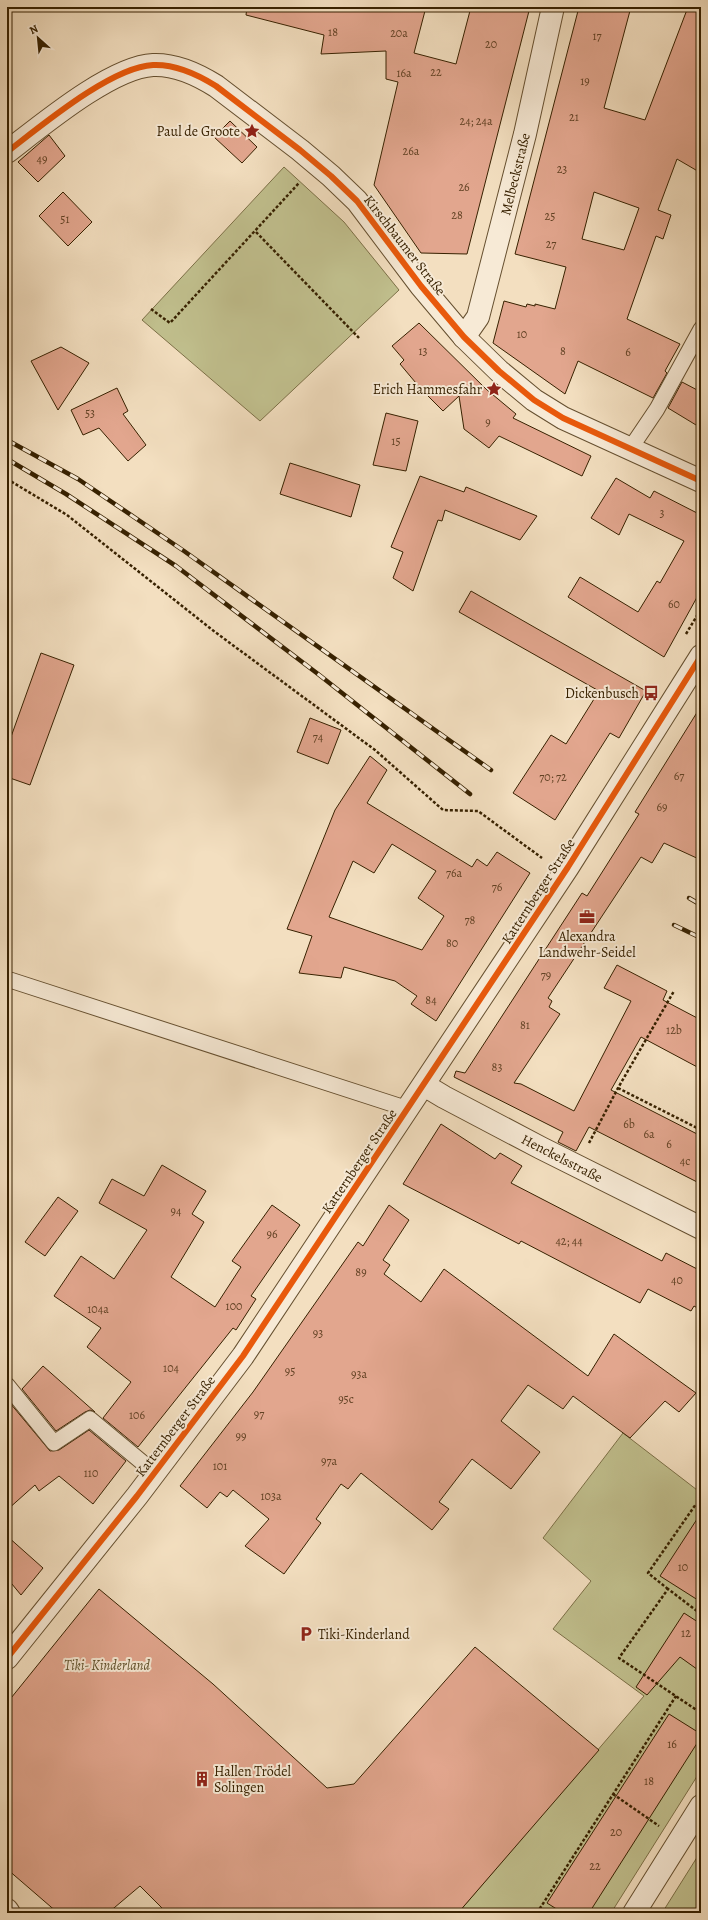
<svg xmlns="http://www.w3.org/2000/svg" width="708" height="1920" font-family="Alegreya,serif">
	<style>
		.green { fill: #c1c08e; stroke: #7c7047 }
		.building { fill: #e2a68e; stroke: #372100; fill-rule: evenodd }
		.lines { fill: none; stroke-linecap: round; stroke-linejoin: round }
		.service-casing { stroke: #665030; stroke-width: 17 }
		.minor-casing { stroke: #665030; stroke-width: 24 }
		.tertiary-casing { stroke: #665030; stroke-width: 24 }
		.path { stroke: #372100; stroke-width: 2.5; stroke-dasharray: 3 2; stroke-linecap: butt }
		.service { stroke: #f7ead6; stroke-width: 15 }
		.minor { stroke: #f7ead6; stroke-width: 22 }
		.tertiary { stroke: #f7ead6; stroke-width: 22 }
		.rail-casing { stroke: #372100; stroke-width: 4.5 }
		.rail { stroke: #f7ead6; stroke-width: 3; stroke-dasharray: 9; stroke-linecap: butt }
		.cycleway-casing { stroke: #f7ead6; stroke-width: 8 }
		.cycleway { stroke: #e8590c; stroke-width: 6 }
		.labels { text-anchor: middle; stroke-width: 4; stroke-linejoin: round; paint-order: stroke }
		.number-label { font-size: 12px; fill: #624224 }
		.poi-label { font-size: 14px; fill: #372100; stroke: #f7ead6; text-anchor: end }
		.street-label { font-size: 14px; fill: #372100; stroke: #f7ead6 }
		.park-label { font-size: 14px; font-style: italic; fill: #60512b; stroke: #f7ead6 }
	</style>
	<rect width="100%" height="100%" fill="#f3dfc0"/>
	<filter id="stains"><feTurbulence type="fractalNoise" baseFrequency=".005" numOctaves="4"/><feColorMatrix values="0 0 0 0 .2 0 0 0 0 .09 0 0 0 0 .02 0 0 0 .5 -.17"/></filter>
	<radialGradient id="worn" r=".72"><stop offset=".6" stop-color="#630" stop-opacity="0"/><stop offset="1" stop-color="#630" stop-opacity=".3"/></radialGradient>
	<!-- green -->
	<g class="green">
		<path d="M284,167L344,222L399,290L260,421L142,320Z"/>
		<path d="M623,1433L701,1493V1770L611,1913H458L644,1696L553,1629L591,1581L543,1538Z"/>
		<path d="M701,1851V1913H662Z"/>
	</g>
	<!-- building -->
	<g class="building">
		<path d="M247,7H426L414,53L456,64L471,7H530L467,254L421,253L374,185L398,82L386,79V51L321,54L324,35L246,15Z"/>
		<path d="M579,7H631L604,108L645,120L688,7H701V173L677,159L658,210L671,215L663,239L656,236L627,319L680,344L665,371L667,373L653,398L578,361L565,394L493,343L504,301L526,307L527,304L535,306V304L555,309L566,267L515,254ZM594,192L639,208L624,250L582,239Z"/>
		<path d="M230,121L257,147L242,163L214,137Z"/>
		<path d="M49,135L65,156L38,182L18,162Z"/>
		<path d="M63,192L92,222L68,246L39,216Z"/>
		<path d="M419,323L486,389L516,414L513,418L591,456L582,476L499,436L489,448L464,429L459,396L443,411L421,389L400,364L404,360L392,346Z"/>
		<path d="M61,347L89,363L58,410L31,361Z"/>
		<path d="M682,382L701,392V428L668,408Z"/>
		<path d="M117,388L128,411L123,414L146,445L128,461L99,428L83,435L71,410Z"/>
		<path d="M386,413L418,421L406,471L373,465Z"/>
		<path d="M290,463L360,485L351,517L280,494Z"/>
		<path d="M420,476L464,492L466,487L537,516L520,540L445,510L442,521L438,520L413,591L393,578L403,552L391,547Z"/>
		<path d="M616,478L650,498L654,491L699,514L701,511V590L664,657L568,597L580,577L638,612L657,581L660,583L684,541L629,514L619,535L591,518Z"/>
		<path d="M471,591L646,691L619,738L610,733L555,820L513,793L551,735L566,744L599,691L459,612Z"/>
		<path d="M41,653L74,665L30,785L7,777V748Z"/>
		<path d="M701,706V860L664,843L652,863L641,857L548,998L552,1001L549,1007L560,1014L514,1083L521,1084L574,1111L631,1001L604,988L617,965L667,991L663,1000L701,1020V1069L641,1037L611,1090L701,1136V1184L589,1127L576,1151L558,1142L563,1132L454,1077L456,1071L465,1073L582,893L587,896L639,814L635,812Z"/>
		<path d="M310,718L341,730L328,764L297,752Z"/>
		<path d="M370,756L387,770L367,803L472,867L477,859L487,866L497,852L530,873L436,1021L411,1004L417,996L395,981L344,967L341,978L299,973L312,936L287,929L335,810ZM392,844L436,871L418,898L444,916L422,950L329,917L353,861L374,873Z"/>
		<path d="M441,1124L495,1159L500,1153L522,1166L511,1183L662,1261L666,1253L701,1271V1310L694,1306L691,1311L648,1289L640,1303L521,1241L519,1244L403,1184Z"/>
		<path d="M162,1165L206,1191L192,1214L204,1222L171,1277L215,1307L241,1267L232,1261L272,1205L300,1225L251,1296L256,1299L236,1330L233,1328L138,1447L103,1418L131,1382L87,1347L101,1328L54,1296L81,1256L114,1279L147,1230L99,1203L112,1179L144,1196Z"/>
		<path d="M58,1197L78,1211L45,1256L25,1242Z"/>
		<path d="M389,1205L409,1220L383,1260L390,1265L384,1274L421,1302L444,1269L588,1376L614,1334L696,1393L679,1412L665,1401L630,1438L573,1396L563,1409L528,1385L501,1421L540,1452L511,1489L472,1459L439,1502L449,1509L432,1530L361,1473L348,1489L341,1484L316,1519L321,1523L284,1574L245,1546L269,1519L233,1490L227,1497L220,1492L207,1508L180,1486L253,1392L358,1242L363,1246Z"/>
		<path d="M43,1366L95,1412L90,1410L85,1412L56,1431L22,1389Z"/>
		<path d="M10,1403L50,1451L59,1450L89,1430L126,1461L93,1504L59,1476L39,1491L35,1485L7,1510V1407Z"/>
		<path d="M701,1513V1602L660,1576Z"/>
		<path d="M7,1536L43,1568L21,1595L7,1578Z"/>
		<path d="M99,1589L213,1684L327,1788L354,1784L475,1647L599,1750L458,1913H167L140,1886L108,1913H58L7,1869V1703Z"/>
		<path d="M684,1613L701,1624V1672L680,1657L647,1695L636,1687Z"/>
		<path d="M669,1714L701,1734V1737L589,1913H563L547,1903Z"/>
	</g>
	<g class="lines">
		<defs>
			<g id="service">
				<path d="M630,449L657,409L701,329"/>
				<path d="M7,979L408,1109"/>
				<path d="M7,1385L54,1443L90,1419L155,1473"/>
			</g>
			<g id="minor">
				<path d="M7,152C41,126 111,67 153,65C176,64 197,74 216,86L300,150L331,176L357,201L421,286L464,337L499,371L534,400L563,418L701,481"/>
				<path d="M464,337L478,317L525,134L553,7"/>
				<path d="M424,1085L444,1097L541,1148L701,1228"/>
				<path d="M7,1910L9,1913"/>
				<path d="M634,1913L701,1806"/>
			</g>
			<path id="tertiary" d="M7,1658L137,1496L243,1356L568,867L701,656"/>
		</defs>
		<!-- service casing -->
		<use href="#service" class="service-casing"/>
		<!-- minor casing -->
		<use href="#minor" class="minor-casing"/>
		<!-- tertiary casing -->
		<use href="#tertiary" class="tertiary-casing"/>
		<!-- path -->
		<g class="path">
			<path d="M256,232L359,338"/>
			<path d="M151,309L170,323L299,183"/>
			<path d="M7,479L67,515L215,632L375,750L443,810L478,811L542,858"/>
			<path d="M686,634L701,609"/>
			<path d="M618,1088L701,1130"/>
			<path d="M589,1143L618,1088L674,991"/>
			<path d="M668,1589L648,1573L696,1504L701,1507"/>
			<path d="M697,1594L701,1597"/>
			<path d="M701,1614L668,1589L619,1658L701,1713"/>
			<path d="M613,1794L659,1826"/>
			<path d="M540,1910L545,1913"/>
			<path d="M537,1913L676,1696"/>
		</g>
		<!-- service -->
		<use href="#service" class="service"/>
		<!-- minor -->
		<use href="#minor" class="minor"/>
		<!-- tertiary -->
		<use href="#tertiary" class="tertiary"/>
		<defs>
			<g id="rail">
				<path d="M7,440L78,479L184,551L491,770"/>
				<path d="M7,459L66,494L176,566L318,674L470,794"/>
				<path d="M689,898L701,905"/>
				<path d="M674,925L701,938"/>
			</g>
		</defs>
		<!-- rail casing -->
		<use href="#rail" class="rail-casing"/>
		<!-- rail -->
		<use href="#rail" class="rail"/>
		<defs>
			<g id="cycleway">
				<path d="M7,152C41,126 111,67 153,65C176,64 197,74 216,86L300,150L331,176L357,201L421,286L464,337L499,371L534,400L563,418L701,481"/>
				<path d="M7,1658L137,1496L243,1356L568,867L701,656"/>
			</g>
		</defs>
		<!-- cycleway casing -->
		<use href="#cycleway" class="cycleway-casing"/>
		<!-- cycleway -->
		<use href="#cycleway" class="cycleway"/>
	</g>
	<!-- icons -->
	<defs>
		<symbol id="sight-bare" viewBox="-9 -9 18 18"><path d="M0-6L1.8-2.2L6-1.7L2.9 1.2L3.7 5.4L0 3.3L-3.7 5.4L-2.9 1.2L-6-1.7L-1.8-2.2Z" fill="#8f2418" stroke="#f7ead6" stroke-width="2.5" paint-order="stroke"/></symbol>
		<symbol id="bus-bare" viewBox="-9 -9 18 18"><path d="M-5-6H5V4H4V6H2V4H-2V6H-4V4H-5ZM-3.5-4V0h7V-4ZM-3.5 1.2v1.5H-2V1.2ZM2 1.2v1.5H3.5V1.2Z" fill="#8f2418" stroke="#f7ead6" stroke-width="2.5" paint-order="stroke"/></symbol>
		<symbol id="office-bare" viewBox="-9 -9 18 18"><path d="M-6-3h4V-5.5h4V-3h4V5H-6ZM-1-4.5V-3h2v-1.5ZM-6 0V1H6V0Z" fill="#8f2418" stroke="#f7ead6" stroke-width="2.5" paint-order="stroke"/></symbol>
		<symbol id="parking-bare" viewBox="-9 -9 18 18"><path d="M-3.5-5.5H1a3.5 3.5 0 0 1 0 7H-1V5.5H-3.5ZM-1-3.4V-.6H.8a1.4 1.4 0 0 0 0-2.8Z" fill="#8f2418" stroke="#f7ead6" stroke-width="2.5" paint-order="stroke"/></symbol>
		<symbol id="building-bare" viewBox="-9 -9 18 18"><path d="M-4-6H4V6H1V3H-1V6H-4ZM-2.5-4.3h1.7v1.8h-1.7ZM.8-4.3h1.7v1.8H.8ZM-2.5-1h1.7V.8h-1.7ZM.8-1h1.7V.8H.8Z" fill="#8f2418" stroke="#f7ead6" stroke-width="2.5" paint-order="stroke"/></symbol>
	</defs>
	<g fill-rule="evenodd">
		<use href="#sight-bare" x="241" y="120" width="22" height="22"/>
		<use href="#sight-bare" x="483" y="378" width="22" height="22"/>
		<use href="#bus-bare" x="640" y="682" width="22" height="22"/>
		<use href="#office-bare" x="576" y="906" width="22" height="22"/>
		<use href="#parking-bare" x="295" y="1623" width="22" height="22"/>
		<use href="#building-bare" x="191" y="1768" width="22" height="22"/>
	</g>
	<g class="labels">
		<!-- number labels -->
		<g class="number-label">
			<text x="333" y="36">18</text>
			<text x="399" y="37">20a</text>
			<text x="597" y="40">17</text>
			<text x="491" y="48">20</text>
			<text x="436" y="76">22</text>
			<text x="404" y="77">16a</text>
			<text x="585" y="85">19</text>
			<text x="574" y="121">21</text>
			<text x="476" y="125">24; 24a</text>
			<text x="411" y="155">26a</text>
			<text x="42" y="163">49</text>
			<text x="562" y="173">23</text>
			<text x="464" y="191">26</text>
			<text x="457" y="219">28</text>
			<text x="550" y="220">25</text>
			<text x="65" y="223">51</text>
			<text x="551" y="248">27</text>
			<text x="522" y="338">10</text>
			<text x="423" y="355">13</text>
			<text x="563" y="355">8</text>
			<text x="628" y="356">6</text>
			<text x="90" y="417">53</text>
			<text x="488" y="426">9</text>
			<text x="396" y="445">15</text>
			<text x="662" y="517">3</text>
			<text x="674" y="608">60</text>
			<text x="318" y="741">74</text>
			<text x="679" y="780">67</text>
			<text x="553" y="781">70; 72</text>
			<text x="662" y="811">69</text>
			<text x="454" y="877">76a</text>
			<text x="497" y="891">76</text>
			<text x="470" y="924">78</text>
			<text x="452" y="947">80</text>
			<text x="546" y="979">79</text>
			<text x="431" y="1004">84</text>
			<text x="525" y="1029">81</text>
			<text x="674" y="1034">12b</text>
			<text x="497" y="1071">83</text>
			<text x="629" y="1128">6b</text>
			<text x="649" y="1138">6a</text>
			<text x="669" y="1148">6</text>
			<text x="685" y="1165">4c</text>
			<text x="176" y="1215">94</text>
			<text x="272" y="1238">96</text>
			<text x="569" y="1245">42; 44</text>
			<text x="361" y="1276">89</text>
			<text x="677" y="1284">40</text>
			<text x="234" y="1310">100</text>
			<text x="98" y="1313">104a</text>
			<text x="318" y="1337">93</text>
			<text x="171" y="1372">104</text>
			<text x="290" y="1375">95</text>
			<text x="359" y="1378">93a</text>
			<text x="346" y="1403">95c</text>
			<text x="259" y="1418">97</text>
			<text x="137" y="1419">106</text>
			<text x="241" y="1440">99</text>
			<text x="329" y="1465">97a</text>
			<text x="220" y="1470">101</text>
			<text x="91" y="1477">110</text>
			<text x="271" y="1500">103a</text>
			<text x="683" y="1571">10</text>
			<text x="686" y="1637">12</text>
			<text x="672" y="1748">16</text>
			<text x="649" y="1785">18</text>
			<text x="616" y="1836">20</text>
			<text x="595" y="1870">22</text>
		</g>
		<!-- poi labels -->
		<g class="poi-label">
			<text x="240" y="136">Paul de Groote</text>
			<text x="482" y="394">Erich Hammesfahr</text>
			<text x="639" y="698">Dickenbusch</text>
			<text x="587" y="941" text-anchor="middle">Alexandra<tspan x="587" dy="16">Landwehr-Seidel</tspan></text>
			<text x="318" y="1639" text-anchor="start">Tiki-Kinderland</text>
			<text x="214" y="1776" text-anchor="start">Hallen Trödel<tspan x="214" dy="16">Solingen</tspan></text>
		</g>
		<!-- street labels -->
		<g class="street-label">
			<text transform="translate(515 174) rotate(-76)" y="5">Melbeckstraße</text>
			<text transform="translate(405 245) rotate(52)" y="5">Kirschbaumer Straße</text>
			<text transform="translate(538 891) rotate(-57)" y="5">Katternberger Straße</text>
			<text transform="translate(562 1158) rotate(27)" y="5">Henckelsstraße</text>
			<text transform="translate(359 1161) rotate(-56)" y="5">Katternberger Straße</text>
			<text transform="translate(175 1426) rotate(-53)" y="5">Katternberger Straße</text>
		</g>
		<!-- park labels -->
		<g class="park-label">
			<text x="107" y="1670">Tiki- Kinderland</text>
		</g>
	</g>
	<!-- margin -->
	<rect width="708" height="1920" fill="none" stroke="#f3dfc0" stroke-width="24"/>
	<rect x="8" y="8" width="692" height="1904" fill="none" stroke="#372100" stroke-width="2"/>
	<rect x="12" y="12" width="684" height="1896" fill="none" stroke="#372100"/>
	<!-- north arrow -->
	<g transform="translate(38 38) rotate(333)" stroke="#f7ead6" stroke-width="3" paint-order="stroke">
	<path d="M0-3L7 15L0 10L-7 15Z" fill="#372100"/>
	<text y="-6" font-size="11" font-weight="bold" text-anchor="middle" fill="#372100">N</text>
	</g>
	<rect width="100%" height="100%" filter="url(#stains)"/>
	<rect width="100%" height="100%" fill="url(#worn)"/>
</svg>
